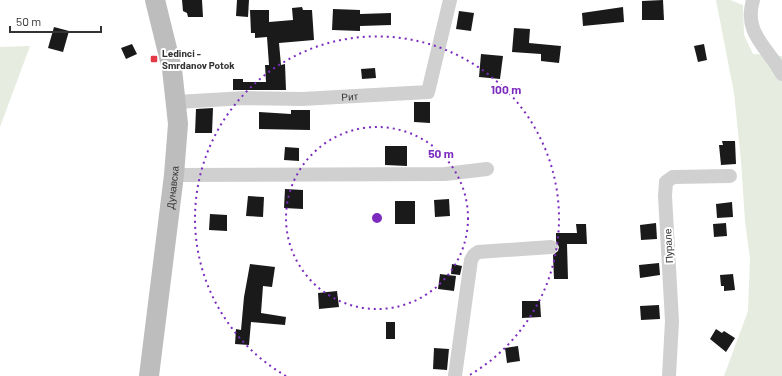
<svg xmlns="http://www.w3.org/2000/svg" width="782" height="376" font-family="Barlow,sans-serif">
	<style>
		.green { fill: #e6ecdf }
		.building { fill: #1a1a1a }
		.lines { fill: none; stroke-linecap: round; stroke-linejoin: round }
		.street { stroke: #d0d0d0; stroke-width: 14 }
		.secondary { stroke: #bdbdbd; stroke-width: 20 }
		.ring { fill: none; stroke: #7b2cbf; stroke-width: 2; stroke-dasharray: 2 4 }
		.poi-dot { fill: #e63946; stroke: #fff; stroke-width: 1.5 }
		.labels { text-anchor: middle; stroke-width: 4; stroke-linejoin: round; paint-order: stroke }
		.poi-label { font-size: 10px; font-weight: bold; fill: #333; stroke: #fff; text-anchor: start }
		.street-label { font-size: 10px; fill: #333; stroke: #fff }
		.centre { fill: #7b2cbf; stroke: #fff; stroke-width: 2 }
		.ring-label { font-size: 12px; text-anchor: middle; font-weight: bold; fill: #7b2cbf; stroke: #fff; stroke-width: 4; stroke-linejoin: round; paint-order: stroke }
	</style>
	<rect width="100%" height="100%" fill="#fff"/>
	<!-- green -->
	<g class="green">
		<path d="M716,0H730L743,5L744,35L753,54L782,56V376H724L748,311L750,259L745,221L741,161L734,93Z"/>
		<path d="M30,46L0,127V47Z"/>
	</g>
	<!-- building -->
	<g class="building">
		<path d="M182,0H202L203,17H188L187,13L183,11Z"/>
		<path d="M237,0H249L248,17L236,16Z"/>
		<path d="M663,0L664,20H642V1Z"/>
		<path d="M302,7L303,10H312L314,40L279,43L281,65L285,64L286,90H233V79H243V82H266L265,65H269L267,37L255,38V33H251L250,10H269V22L293,20L292,8Z"/>
		<path d="M623,7L624,22L583,26L582,13Z"/>
		<path d="M333,9L360,10V14L391,13V25L360,26V31L332,30Z"/>
		<path d="M459,11L474,13L471,31L456,29Z"/>
		<path d="M54,27L69,31L63,52L48,48Z"/>
		<path d="M514,28L530,29L529,43L561,46L559,63L541,61V54L512,52Z"/>
		<path d="M132,44L137,54L126,59L121,48Z"/>
		<path d="M704,44L707,60L698,62L694,46Z"/>
		<path d="M481,54L503,56L500,79L479,77Z"/>
		<path d="M375,68L376,78L362,79L361,69Z"/>
		<path d="M414,102H430V123L414,122Z"/>
		<path d="M213,108L212,133H195L196,109Z"/>
		<path d="M291,110H310V130L259,129V112L291,114Z"/>
		<path d="M722,141H735L736,164L721,165L719,145H723Z"/>
		<path d="M385,146H407V166L385,165Z"/>
		<path d="M285,147L299,148V161L284,160Z"/>
		<path d="M285,189L303,190V209L284,208Z"/>
		<path d="M248,196L264,197L263,217L246,216Z"/>
		<path d="M449,199L450,216L435,217L434,200Z"/>
		<rect x="395" y="201" width="20" height="23"/>
		<path d="M732,202L733,217L717,218L716,204Z"/>
		<path d="M210,214L227,215V231L209,230Z"/>
		<path d="M656,223L657,239L641,240L640,225Z"/>
		<path d="M726,223L727,236L714,237L713,224Z"/>
		<path d="M576,224H586L587,244H567L568,279H554L553,255L558,251L559,247L556,241V233H577Z"/>
		<path d="M659,263L660,275L640,278L639,265Z"/>
		<path d="M250,264L275,267L272,287L263,286L261,313L286,317L285,325L251,322L249,345L235,344L236,329L241,330L244,297Z"/>
		<path d="M452,264L462,266L460,275L451,274Z"/>
		<path d="M440,274L456,276L454,291L438,289Z"/>
		<path d="M733,274L735,290L724,291V286H721L720,275Z"/>
		<path d="M337,291L339,307L319,309L318,293Z"/>
		<path d="M522,301H540L541,317L522,318Z"/>
		<path d="M659,305L660,319L641,320L640,306Z"/>
		<rect x="386" y="322" width="9" height="17"/>
		<path d="M716,329L722,333L724,331L735,338L726,352L710,339Z"/>
		<path d="M518,346L520,361L507,363L505,348Z"/>
		<path d="M434,348L449,349L447,370L433,369Z"/>
	</g>
	<g class="lines">
		<!-- street -->
		<g class="street">
			<path d="M753,0C743,34 768,47 782,74"/>
			<path id="s1" d="M177,102L245,98L302,99L428,92L450,0"/>
			<path d="M174,175L445,174L487,169"/>
			<path d="M455,376L471,260L474,255L478,252L551,247"/>
			<path d="M669,376L672,321L665,196L666,182L673,177L730,176"/>
		</g>
		<!-- secondary -->
		<path class="secondary" id="s2" d="M149,376L174,175L178,124L172,69L155,0"/>
	</g>
	<!-- distance rings -->
	<g class="ring">
		<circle cx="377" cy="218" r="91"/>
		<path d="M286 376A182 182 0 1 1 468 376"/>
	</g>
	<!-- markers -->
	<rect class="poi-dot" x="150" y="55" width="8" height="8" rx="2"/>
	<g class="labels">
		<!-- poi labels -->
		<g class="poi-label">
			<text x="162" y="57">Ledinci -<tspan x="162" dy="12">Smrdanov Potok</tspan></text>
		</g>
		<!-- street labels -->
		<g class="street-label">
			<text dy="4" stroke="none"><textPath href="#s1" startOffset="173">Рит</textPath></text>
			<text dy="4" stroke="none"><textPath href="#s2" startOffset="190">Дунавска</textPath></text>
			<text transform="translate(668 246) rotate(-93)" y="4">Пурале</text>
		</g>
	</g>
	<circle cx="377" cy="218" r="6" class="centre"/>
	<g class="ring-label">
		<text x="506" y="94">100 m</text>
		<text x="441" y="158">50 m</text>
	</g>
	<!-- scale -->
	<path d="M10 26v6h91v-6" fill="none" stroke="#333333" stroke-width="2"/>
	<text x="16" y="26" font-size="12" fill="#333333" stroke="#ffffff" stroke-width="3" paint-order="stroke">50 m</text>
</svg>
